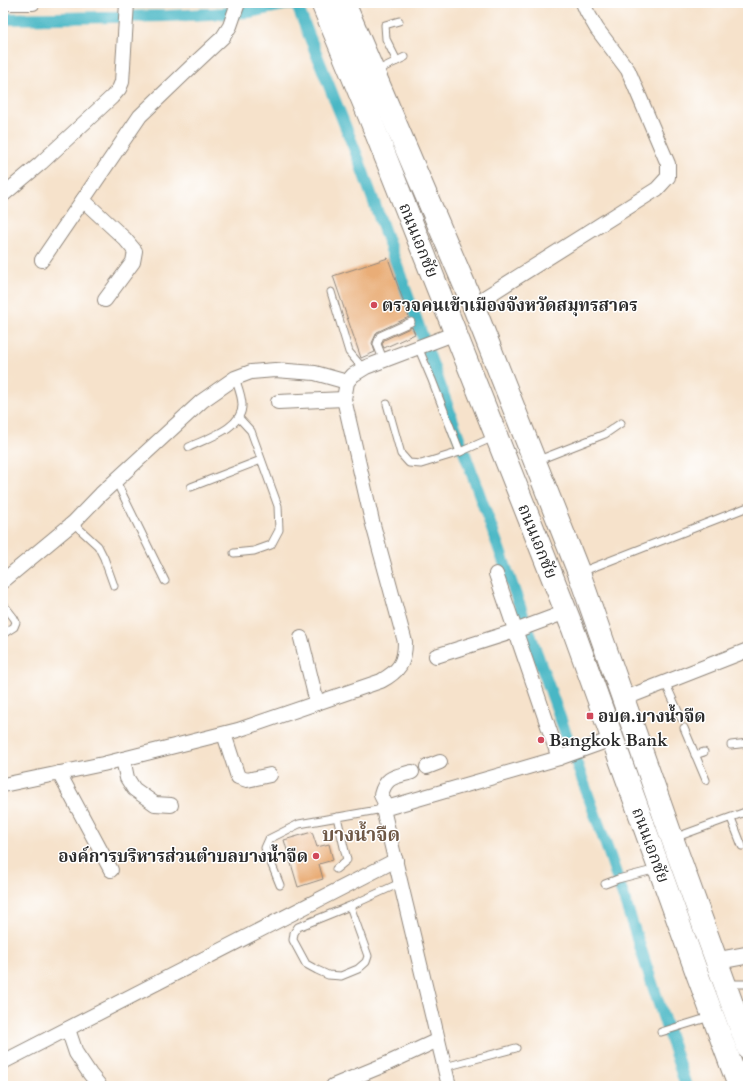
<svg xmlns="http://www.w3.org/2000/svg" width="751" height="1089" font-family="Cardo,'Noto Serif Thai',serif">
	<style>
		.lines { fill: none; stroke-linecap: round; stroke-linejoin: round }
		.canal { stroke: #4ab7c5; stroke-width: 12 }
		.building { fill: #e9ad77 }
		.service-casing { stroke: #90867b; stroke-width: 9 }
		.minor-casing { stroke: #90867b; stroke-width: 16 }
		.tertiary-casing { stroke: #90867b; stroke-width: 19 }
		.primary-casing { stroke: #90867b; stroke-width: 24 }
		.service { stroke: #fff; stroke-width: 7 }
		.minor { stroke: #fff; stroke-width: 14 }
		.tertiary { stroke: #fff; stroke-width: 17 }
		.primary { stroke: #fff; stroke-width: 22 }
		.poi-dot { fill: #d1495b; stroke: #fff; stroke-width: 1.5 }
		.labels { text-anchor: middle; stroke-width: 3; stroke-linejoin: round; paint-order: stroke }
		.street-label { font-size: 17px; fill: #2b2b2b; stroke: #fff }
		.poi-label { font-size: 17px; font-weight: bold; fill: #2b2b2b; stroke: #fff; text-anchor: start }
		.quarter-label { font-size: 19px; font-weight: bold; fill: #6e5846; stroke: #fff }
	</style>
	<rect width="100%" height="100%" fill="#fff"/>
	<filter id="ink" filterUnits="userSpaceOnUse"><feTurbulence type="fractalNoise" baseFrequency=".025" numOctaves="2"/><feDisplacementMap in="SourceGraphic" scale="8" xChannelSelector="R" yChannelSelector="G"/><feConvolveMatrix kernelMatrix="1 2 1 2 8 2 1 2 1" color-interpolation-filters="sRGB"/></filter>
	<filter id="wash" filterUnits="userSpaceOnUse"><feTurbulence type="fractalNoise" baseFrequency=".012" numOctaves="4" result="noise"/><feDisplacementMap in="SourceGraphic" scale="16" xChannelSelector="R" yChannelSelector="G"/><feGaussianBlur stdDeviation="0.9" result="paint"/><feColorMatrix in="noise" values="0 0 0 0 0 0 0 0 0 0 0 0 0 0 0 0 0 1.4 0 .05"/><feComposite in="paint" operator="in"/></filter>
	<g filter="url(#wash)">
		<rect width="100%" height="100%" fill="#f6e2cb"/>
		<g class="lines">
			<!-- canal -->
			<g class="canal">
				<path d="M296,3L358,158L610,856L686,1086"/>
				<path d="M3,19L168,16L249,12L293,3"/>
			</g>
		</g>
		<g id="blocks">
			<!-- building -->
			<g class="building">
				<path d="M388,258L409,317L377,332L372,343L375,352L361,358L333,276Z"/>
				<path d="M412,327L415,334L384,348L382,344L384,340Z"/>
				<path d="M312,832L317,847L329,844L333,860L319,864L323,879L298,887L284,840Z"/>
			</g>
		</g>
	</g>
	<g filter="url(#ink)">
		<use href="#blocks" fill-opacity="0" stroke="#90867b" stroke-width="1"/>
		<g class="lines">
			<defs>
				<g id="service">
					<path d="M397,61L386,39L385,25L399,21"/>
					<path d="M376,71L405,57"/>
					<path d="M331,292L349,352L361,366L366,367"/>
					<path d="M418,347L432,380L460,452"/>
					<path d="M383,359L377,344L380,336L411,322"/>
					<path d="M387,404L401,454L409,463L421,464L460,452L494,437"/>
					<path d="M189,447C205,439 243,428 242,405C242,396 238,387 235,378"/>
					<path d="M536,461L605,434L621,423"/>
					<path d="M116,481L165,581"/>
					<path d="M191,487L261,460"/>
					<path d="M73,523L98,546L104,558L114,586"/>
					<path d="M234,553L254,551L271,545L279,530L278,506L251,431L239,418"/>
					<path d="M581,572L748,507"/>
					<path d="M3,604L14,618L16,622L14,627L3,634"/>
					<path d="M665,682L681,718"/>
					<path d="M684,728L706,780"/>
					<path d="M731,745L748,743"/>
					<path d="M695,755L704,752"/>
					<path d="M731,818L742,846"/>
					<path d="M674,838L748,811"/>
					<path d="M336,869L347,860L337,817"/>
					<path d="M605,884L618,879L657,869"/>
					<path d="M280,885L265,848L269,839L299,824L383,809"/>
					<path d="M350,906L368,956L366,962L358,969L341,976L328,975L317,970L306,964L293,940L294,933L298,927L350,906L400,883"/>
					<path d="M728,984H748"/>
					<path d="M661,1032L710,1017"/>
					<path d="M445,1067L516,1048"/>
				</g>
				<g id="minor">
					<path d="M3,3H33"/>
					<path d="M3,195L41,163L112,97L119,89L122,82L127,3"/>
					<path d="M83,200L125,239L135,251L133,262L105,300"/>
					<path d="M42,260L140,116L191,67L223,37L230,26L238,3"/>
					<path d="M473,305L657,189L668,177V164L628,70L597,29L587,12L583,3"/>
					<path d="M278,402L344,399"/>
					<path d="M496,574L559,758"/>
					<path d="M3,581L73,523L101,494L202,401L235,378L251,372L275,370L315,373L347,382"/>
					<path d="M301,638L317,703"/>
					<path d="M436,656L515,631L566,612"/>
					<path d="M623,699L748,650"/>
					<path d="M224,734L238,777L247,780L270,775"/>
					<path d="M123,759L127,778L134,789L155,804L171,805"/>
					<path d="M427,767L440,762"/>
					<path d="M59,773L111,870"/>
					<path d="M3,785L103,764L238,730L381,681C399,671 405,663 405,642L372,521L344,399L347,382L353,375L366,367L456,333"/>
					<path d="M387,807L381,795C386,776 395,777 412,772"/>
					<path d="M68,1029L76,1053L90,1074L99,1085"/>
					<path d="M3,1062L396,860"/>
					<path d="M333,1086L384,1065L438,1040"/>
					<path d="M449,1086L383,809L559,758L612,739"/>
				</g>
				<path id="tertiary" d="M716,961L748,955"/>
				<g id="primary">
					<path d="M322,3L370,118L573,629L698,976L739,1086"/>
					<path d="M344,3L473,305L579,573L672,838L748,1048"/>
				</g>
			</defs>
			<!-- service casing -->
			<use href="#service" class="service-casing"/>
			<!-- minor casing -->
			<use href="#minor" class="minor-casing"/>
			<!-- tertiary casing -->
			<use href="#tertiary" class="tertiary-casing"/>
			<!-- primary casing -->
			<use href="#primary" class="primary-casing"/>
			<!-- service -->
			<use href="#service" class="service"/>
			<!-- minor -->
			<use href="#minor" class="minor"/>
			<!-- tertiary -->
			<use href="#tertiary" class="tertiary"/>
			<!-- primary -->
			<use href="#primary" class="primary"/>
		</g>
	</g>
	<!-- markers -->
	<g class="poi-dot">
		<circle cx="374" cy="305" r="4"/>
		<rect x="586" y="712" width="8" height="8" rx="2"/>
		<circle cx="541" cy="740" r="4"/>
		<circle cx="316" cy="856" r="4"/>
	</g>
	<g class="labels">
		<!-- street labels -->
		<g class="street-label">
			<text transform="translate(419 240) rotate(68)" y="6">ถนนเอกชัย</text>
			<text transform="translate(538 541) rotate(68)" y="6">ถนนเอกชัย</text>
			<text transform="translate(651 845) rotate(70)" y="6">ถนนเอกชัย</text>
		</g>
		<!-- poi labels -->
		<g class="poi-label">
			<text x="382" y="311">ตรวจคนเข้าเมืองจังหวัดสมุทรสาคร</text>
			<text x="598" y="722">อบต.บางน้ำจืด</text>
			<text x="549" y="746">Bangkok Bank</text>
			<text x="308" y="862" text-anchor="end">องค์การบริหารส่วนตำบลบางน้ำจืด</text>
		</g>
		<!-- quarter labels -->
		<g class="quarter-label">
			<text x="361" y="841">บางน้ำจืด</text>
		</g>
	</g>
	<!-- margin -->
	<rect width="751" height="1089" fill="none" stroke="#fff" stroke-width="16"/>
</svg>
